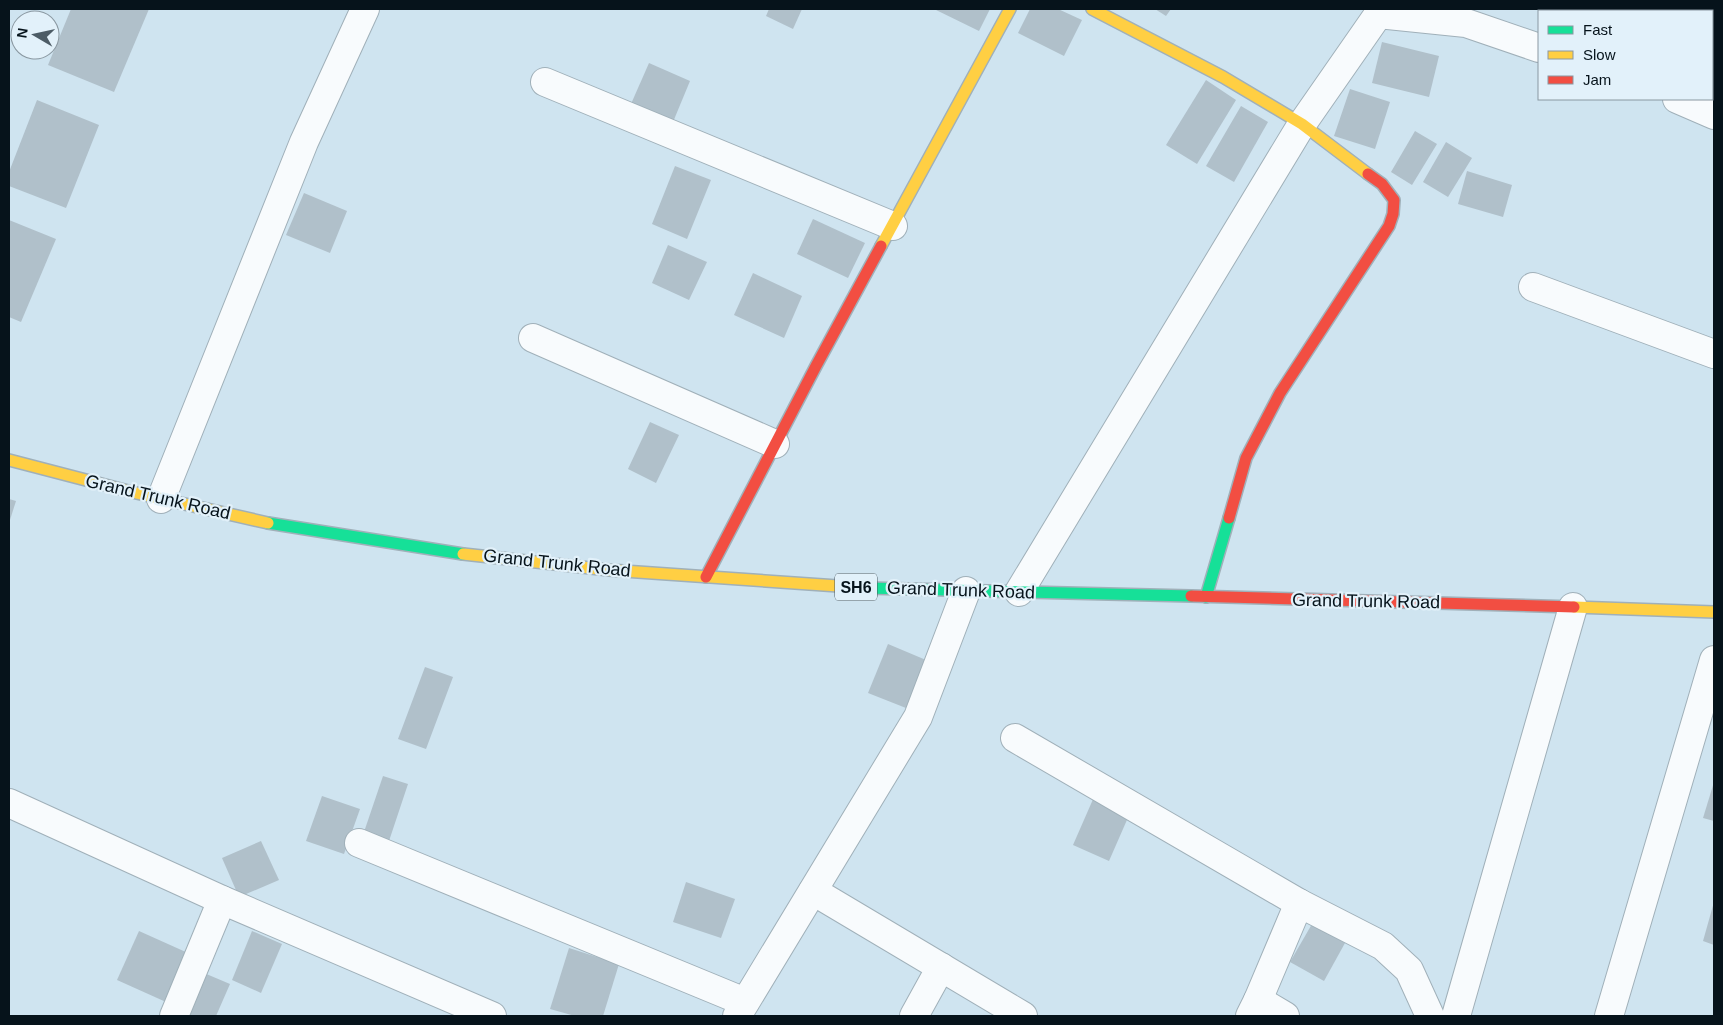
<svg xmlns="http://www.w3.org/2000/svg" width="1723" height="1025" font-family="Arial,sans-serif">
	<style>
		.building { fill: #b0c0ca }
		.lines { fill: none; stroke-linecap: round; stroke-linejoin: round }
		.street-casing { stroke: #a0b0b9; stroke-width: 30 }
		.fast-casing { stroke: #a0b0b9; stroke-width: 14 }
		.slow-casing { stroke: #a0b0b9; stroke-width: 14 }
		.jam-casing { stroke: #a0b0b9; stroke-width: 14 }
		.street { stroke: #f8fbfd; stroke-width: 28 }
		.fast { stroke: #16e098; stroke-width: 11 }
		.slow { stroke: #ffcf43; stroke-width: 11 }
		.jam { stroke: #f24e42; stroke-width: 11 }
		.labels { text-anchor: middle; stroke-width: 4.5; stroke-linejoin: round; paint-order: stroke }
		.shield { fill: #e2f1fa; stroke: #48565e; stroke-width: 1 }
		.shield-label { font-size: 16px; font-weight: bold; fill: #06131b }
		.street-label { font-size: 18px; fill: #06131b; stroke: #e2f1fa }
	</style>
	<rect width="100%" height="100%" fill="#cfe4f0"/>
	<!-- building -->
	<g class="building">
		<path d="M71,9H149L114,92L48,65Z"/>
		<path d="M769,9H802L793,29L766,16Z"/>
		<path d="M934,9H990L979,31Z"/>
		<path d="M1030,9H1058L1082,20L1064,56L1018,33Z"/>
		<path d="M1155,9H1171L1166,16Z"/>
		<path d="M1382,42L1439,56L1429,97L1372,83Z"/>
		<path d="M649,63L690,81L673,122L631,104Z"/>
		<path d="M1206,80L1236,100L1197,164L1166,145Z"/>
		<path d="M1350,89L1390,102L1375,149L1334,136Z"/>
		<path d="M37,100L99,125L66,208L9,186V172Z"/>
		<path d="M1241,106L1268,122L1234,182L1206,166Z"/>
		<path d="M1415,131L1437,144L1412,185L1391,172Z"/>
		<path d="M1446,142L1472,158L1448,197L1423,182Z"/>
		<path d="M675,166L711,180L687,239L652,224Z"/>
		<path d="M1467,171L1512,185L1503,217L1458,204Z"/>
		<path d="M304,193L347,211L330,253L286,235Z"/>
		<path d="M813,219L865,243L848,278L797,254Z"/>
		<path d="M9,220L56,239L21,322L9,317Z"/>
		<path d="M668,245L707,262L689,300L652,283Z"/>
		<path d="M753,273L802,296L784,338L734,315Z"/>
		<path d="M650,422L679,435L656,483L628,469Z"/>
		<path d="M9,499L16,501L9,523Z"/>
		<path d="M888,644L926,660L906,708L868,693Z"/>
		<path d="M425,667L453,677L426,749L398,739Z"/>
		<path d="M383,776L408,784L389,841L364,832Z"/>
		<path d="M1714,782V821L1703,818Z"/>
		<path d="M322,796L360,809L344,854L306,841Z"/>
		<path d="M1094,797L1130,813L1109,861L1073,845Z"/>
		<path d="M261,841L279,880L239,897L222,858Z"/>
		<path d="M686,882L735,899L721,938L673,922Z"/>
		<path d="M1714,902V945L1703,941Z"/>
		<path d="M1312,924L1345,943L1324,981L1290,962Z"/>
		<path d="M139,931L188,953L166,1002L117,980Z"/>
		<path d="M252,931L282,944L261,993L232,980Z"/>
		<path d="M569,948L619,964L603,1016H575L550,1009Z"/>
		<path d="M204,973L230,984L216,1016H193L187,1014Z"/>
	</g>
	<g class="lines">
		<defs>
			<g id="street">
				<path d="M1378,14L1466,23L1539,48"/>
				<path d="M545,82L893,226"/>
				<path d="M1677,99L1714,115"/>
				<path d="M1533,287L1714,354"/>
				<path d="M533,338L775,444"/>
				<path d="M161,499L304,142L365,9"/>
				<path d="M1019,592L1302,124L1382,9"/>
				<path d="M1015,738L1299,903L1383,946L1409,970L1430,1016"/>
				<path d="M9,803L222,900L492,1016"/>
				<path d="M359,843L745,1002"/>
				<path d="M813,891L1023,1016"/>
				<path d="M1258,1000L1285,1016"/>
				<path d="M174,1016L222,900"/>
				<path d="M737,1016L918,717L966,591"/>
				<path d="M914,1016L941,967"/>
				<path d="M1250,1016L1258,1000L1299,903"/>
				<path d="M1456,1016L1573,607"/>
				<path d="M1609,1016L1714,660"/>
			</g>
			<g id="fast">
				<path d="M268,523L463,554"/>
				<path d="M867,588L1191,596"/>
				<path d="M1206,597L1229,518"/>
			</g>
			<g id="slow">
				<path d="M1092,9L1223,77L1302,124L1368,174"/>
				<path d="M881,246L1010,9"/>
				<path d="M9,460L132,492L268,523"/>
				<path d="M463,554L609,570L867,588"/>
				<path d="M1574,607L1714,612"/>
			</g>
			<g id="jam">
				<path d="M1229,518L1246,458L1280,393L1389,226L1393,214L1394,200L1382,184L1368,174"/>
				<path d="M706,577L816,366L881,246"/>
				<path d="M1191,596L1574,607"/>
			</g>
		</defs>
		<!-- street casing -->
		<use href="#street" class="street-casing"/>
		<!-- fast casing -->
		<use href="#fast" class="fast-casing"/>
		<!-- slow casing -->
		<use href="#slow" class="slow-casing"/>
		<!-- jam casing -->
		<use href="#jam" class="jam-casing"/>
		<!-- street -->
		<use href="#street" class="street"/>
		<!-- fast -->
		<use href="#fast" class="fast"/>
		<!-- slow -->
		<use href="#slow" class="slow"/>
		<!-- jam -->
		<use href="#jam" class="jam"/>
	</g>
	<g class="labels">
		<!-- shield labels -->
		<rect class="shield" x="835" y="573.5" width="42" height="27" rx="4"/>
		<g class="shield-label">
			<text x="856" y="593">SH6</text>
		</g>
		<!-- street labels -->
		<g class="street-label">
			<text transform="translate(158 497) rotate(13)" y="6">Grand Trunk Road</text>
			<text transform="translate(557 563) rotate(6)" y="6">Grand Trunk Road</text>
			<text transform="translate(961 590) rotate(2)" y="6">Grand Trunk Road</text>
			<text transform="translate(1366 601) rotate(1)" y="6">Grand Trunk Road</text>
		</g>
	</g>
	<!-- border -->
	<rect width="1723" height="1025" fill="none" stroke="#06131b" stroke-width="20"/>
	<!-- legend -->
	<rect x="1538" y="10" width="175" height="90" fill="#e2f1fa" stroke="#8a98a1"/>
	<rect x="1548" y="26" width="25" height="8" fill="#16e098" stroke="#8a98a1"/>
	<text x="1583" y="35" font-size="15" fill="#06131b">Fast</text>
	<rect x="1548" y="51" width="25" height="8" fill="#ffcf43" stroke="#8a98a1"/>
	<text x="1583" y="60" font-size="15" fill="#06131b">Slow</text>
	<rect x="1548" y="76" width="25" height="8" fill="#f24e42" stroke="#8a98a1"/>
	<text x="1583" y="85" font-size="15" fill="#06131b">Jam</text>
	<!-- north arrow -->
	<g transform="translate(35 35) rotate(279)"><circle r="24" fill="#e2f1fa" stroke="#8a98a1"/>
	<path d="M0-4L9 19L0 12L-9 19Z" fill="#4c5c66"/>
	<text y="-8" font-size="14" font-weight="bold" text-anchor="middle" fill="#06131b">N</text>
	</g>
</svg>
